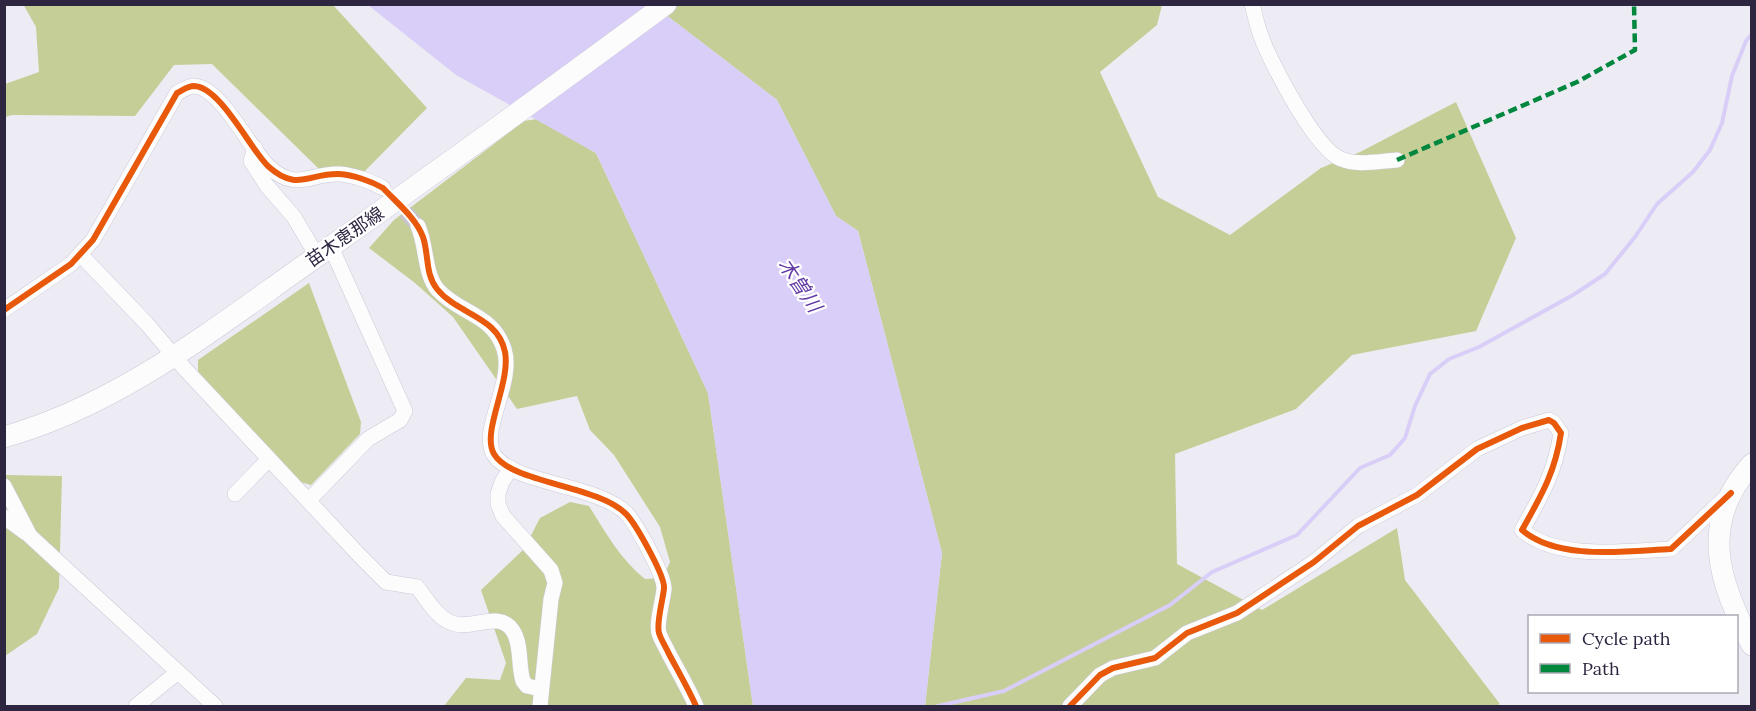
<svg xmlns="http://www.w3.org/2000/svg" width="1756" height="711" font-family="Lora,'Noto Sans JP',serif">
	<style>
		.forest { fill: #c5ce96 }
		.water { fill: #d9cef8 }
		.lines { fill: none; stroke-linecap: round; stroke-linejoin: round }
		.stream { stroke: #d9cef8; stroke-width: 4 }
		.street-tunnel { stroke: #c7c4d0; stroke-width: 15; stroke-dasharray: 15 8; stroke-linecap: butt }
		.street-casing { stroke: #ccc8d8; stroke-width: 16 }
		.secondary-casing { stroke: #ccc8d8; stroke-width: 22 }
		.street { stroke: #fcfcfd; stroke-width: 15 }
		.secondary { stroke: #fcfcfd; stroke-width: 21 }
		.quiet { stroke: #00873e; stroke-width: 4.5; stroke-dasharray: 9 4.5; stroke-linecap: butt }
		.cycleway-casing { stroke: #fff; stroke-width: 10 }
		.cycleway { stroke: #e8590c; stroke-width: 6 }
		.labels { text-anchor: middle; stroke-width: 4.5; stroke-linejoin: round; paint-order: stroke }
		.street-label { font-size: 18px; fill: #2e2541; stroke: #fff }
		.water-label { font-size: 20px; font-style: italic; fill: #633ba5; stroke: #fff }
	</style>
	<rect width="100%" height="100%" fill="#edecf4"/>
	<!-- forest -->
	<g class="forest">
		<path d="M23,4L333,5L427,108L361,175L319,169L212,64L174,65L135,116L12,115L5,117V84L39,72L36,27Z"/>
		<path d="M653,5H1162L1157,25L1100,72L1158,197L1230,235L1321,168L1360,152L1456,102L1516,238L1476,331L1352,355L1296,409L1175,454L1177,564L1262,610L1397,528L1405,580L1500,704L1496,706H925L942,553L858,231L836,216L777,100Z"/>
		<path d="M537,119L596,153L708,393L753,706H444L466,678L500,680L506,663L481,590L524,549L540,518L570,502L589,506C606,533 620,559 645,579L663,578L670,562L660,527L614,455L590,430L577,396L517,409L453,317L415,283L369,248L394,220L524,121Z"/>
		<path d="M309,283L361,422L360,434L311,485L300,482L198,372V360Z"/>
		<path d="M5,475L62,476L59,588L37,634L5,656Z"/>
	</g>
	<!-- water -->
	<path class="water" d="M368,5H653L777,100L836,216L858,231L942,553L925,706H753L708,393L596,153L456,75Z"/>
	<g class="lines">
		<!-- stream -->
		<path class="stream" d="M938,706L1004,691L1170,605L1212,572L1297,535L1360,468L1390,455L1405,438L1415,406L1430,374L1449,359L1479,347L1573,295L1605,274L1635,237L1657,204L1693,172L1710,150L1722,123L1732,76L1746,41L1752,34"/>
		<!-- street-tunnel -->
		<path class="street-tunnel" d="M390,195L418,226"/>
		<defs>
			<g id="street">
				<path d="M1252,4C1255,15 1257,26 1261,36C1270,62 1316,150 1341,159C1357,166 1380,161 1397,160"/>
				<path d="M255,148L251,161L267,186L294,217L317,256"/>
				<path d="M418,226C427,246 424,274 438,290C460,314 493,314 504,349C515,382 479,430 494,455C513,484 596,484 626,513C635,522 665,576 664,589C663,600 656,624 659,633C661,640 666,647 669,654C678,671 688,688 696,706"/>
				<path d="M80,254L147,324L184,368L359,555L386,582L417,587C427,599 436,617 452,623C471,631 499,609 513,631C522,645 518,666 523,681L527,686L541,689"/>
				<path d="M4,310L71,264L93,240L177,93C183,90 188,86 194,86C221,87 251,151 269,167C297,192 309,173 339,174C353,175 371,181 383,188"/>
				<path d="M511,468L502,482L498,494V504L503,516L551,570L555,583L551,599L540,706"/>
				<path d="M4,486L30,536L215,706"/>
				<path d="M235,494L269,459"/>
				<path d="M309,500L368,439L400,420L405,411L331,247"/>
				<path d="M4,517L26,533"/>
				<path d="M136,706L178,672"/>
				<path d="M1070,706L1100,675L1113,668L1155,658L1187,633L1237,613L1314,562L1358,526L1417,495L1477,449L1522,428L1549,420L1554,423L1561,433C1555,473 1541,496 1522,530C1558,561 1626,551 1671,549L1727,496"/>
			</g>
			<g id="secondary">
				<path d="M4,437C118,405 211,331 306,264C427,179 547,92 666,4"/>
				<path d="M1752,464C1698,523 1719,583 1752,645"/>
			</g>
		</defs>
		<!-- street casing -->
		<use href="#street" class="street-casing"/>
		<!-- secondary casing -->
		<use href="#secondary" class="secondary-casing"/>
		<!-- street -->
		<use href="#street" class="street"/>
		<!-- secondary -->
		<use href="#secondary" class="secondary"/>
		<!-- quiet -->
		<path class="quiet" d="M1397,160L1577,82L1635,50L1634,4"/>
		<defs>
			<g id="cycleway">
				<path d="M4,310L71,264L93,240L177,93C183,90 188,86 194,86C221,87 251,151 269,167C297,192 309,173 339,174C353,175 371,181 383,188C397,203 416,218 423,237C429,255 425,274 437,289C458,315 498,316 505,352C511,383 481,432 494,454C511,483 596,485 625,513C635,522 665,576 664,588C663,600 656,623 659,633C661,640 666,647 669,654C678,671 688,688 696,706"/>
				<path d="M1070,706L1100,675L1113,668L1155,658L1187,633L1237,613L1314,562L1358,526L1417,495L1477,449L1522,428L1549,420L1554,423L1561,433C1555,473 1541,496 1522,530C1558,561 1626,551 1671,549L1731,493"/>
			</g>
		</defs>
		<!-- cycleway casing -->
		<use href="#cycleway" class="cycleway-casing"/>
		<!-- cycleway -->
		<use href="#cycleway" class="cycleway"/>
	</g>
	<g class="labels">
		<!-- street labels -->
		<g class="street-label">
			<text transform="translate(345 237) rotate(-35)" y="6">苗木恵那線</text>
		</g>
		<!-- water labels -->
		<g class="water-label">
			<text transform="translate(800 285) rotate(56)" y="7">木曽川</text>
		</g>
	</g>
	<!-- border -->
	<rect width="1756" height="711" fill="none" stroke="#2e2541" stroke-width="12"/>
	<!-- legend -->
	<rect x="1528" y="615" width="210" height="78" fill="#ffffff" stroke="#aba8b3" stroke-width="1.5"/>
	<rect x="1540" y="634" width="30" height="9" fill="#e8590c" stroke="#aba8b3" stroke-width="1.5"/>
	<text x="1582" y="645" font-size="18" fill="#2e2541">Cycle path</text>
	<rect x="1540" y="664" width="30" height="9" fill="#00873e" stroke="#aba8b3" stroke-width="1.5"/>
	<text x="1582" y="675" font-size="18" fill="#2e2541">Path</text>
</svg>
